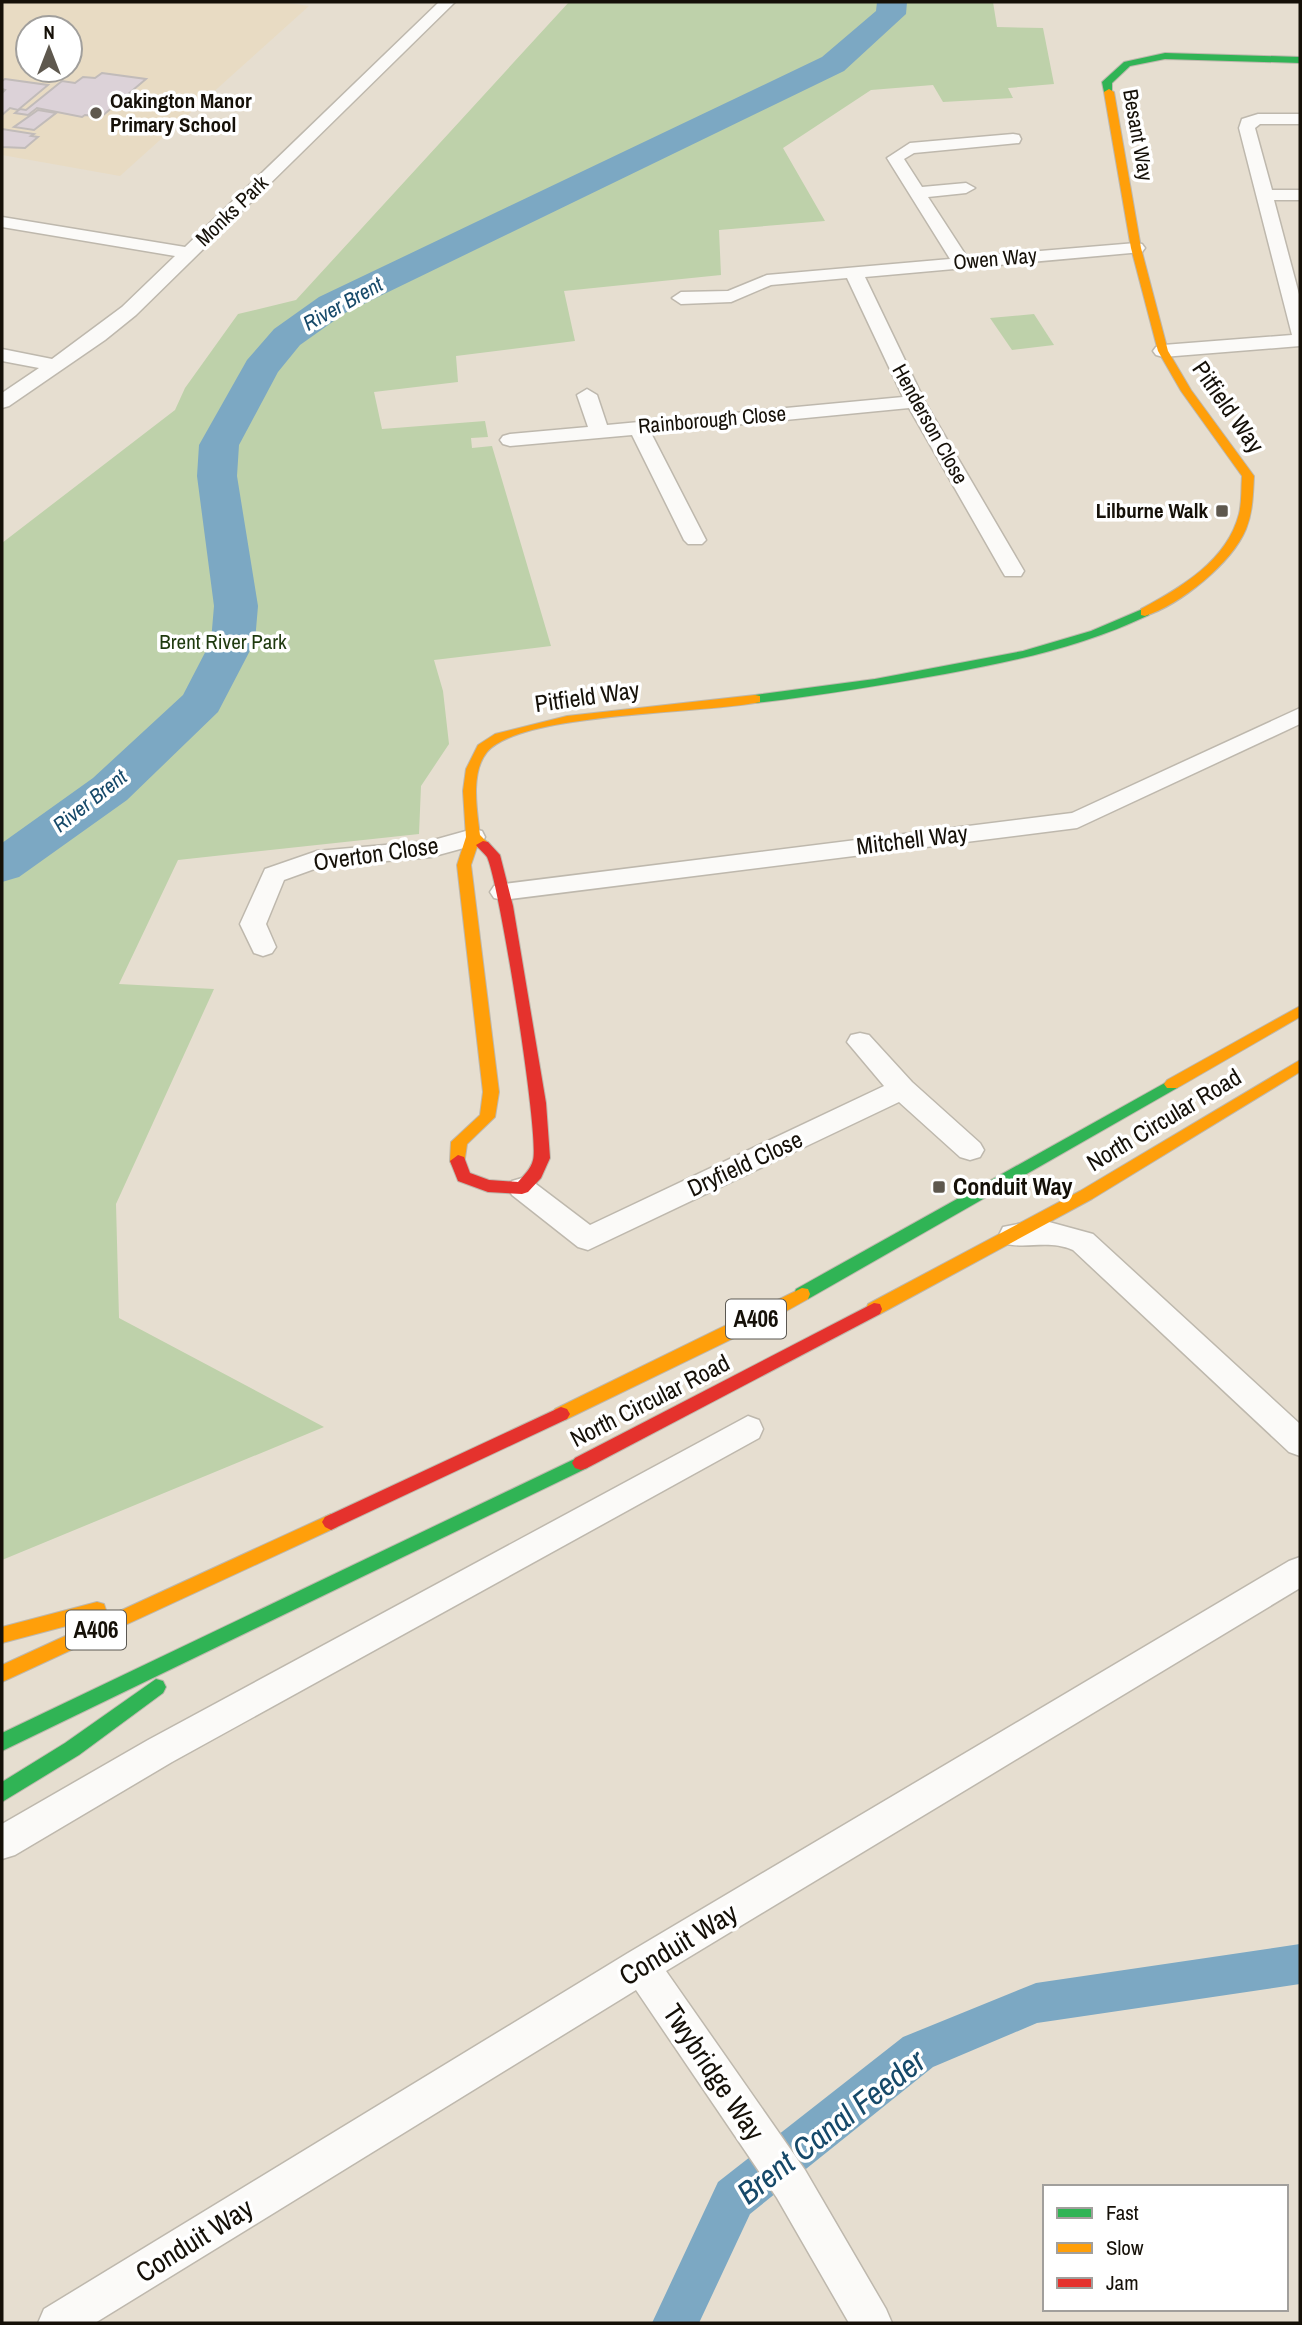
<svg xmlns="http://www.w3.org/2000/svg" width="1302" height="2325" font-family="'Archivo Narrow',sans-serif">
	<style>
		.built { fill: #e8dbc3; fill-rule: evenodd }
		.green { fill: #bed1aa }
		.lines { fill: none; stroke-linecap: round; stroke-linejoin: round }
		.canal { fill: #7ca8c3; fill-rule: evenodd }
		.river { fill: #7ca8c3; fill-rule: evenodd }
		.building { fill: #dcd2d8; stroke: #c1bbb9; stroke-width: 2 }
		.street-casing { stroke: #beb8ad; stroke-width: 3 }
		.fast-casing { stroke: #beb8ad; stroke-width: 2 }
		.slow-casing { stroke: #beb8ad; stroke-width: 2 }
		.jam-casing { stroke: #beb8ad; stroke-width: 2 }
		.street { fill: #fbfaf8; fill-rule: evenodd }
		.fast { fill: #30b455; fill-rule: evenodd }
		.slow { fill: #ff9f0a; fill-rule: evenodd }
		.jam { fill: #e5322d; fill-rule: evenodd }
		.poi-dot { fill: #5e584e; stroke: #fff; stroke-width: 2.5 }
		.labels { text-anchor: middle; stroke-width: 7; stroke-linejoin: round; paint-order: stroke }
		.far-poi-label { font-size: 21px; font-weight: bold; fill: #151008; stroke: #fff; text-anchor: start }
		.far-street-label { font-size: 21px; fill: #151008; stroke: #fff }
		.far-water-label { font-size: 21px; font-style: italic; fill: #164969; stroke: #fff }
		.far-park-label { font-size: 21px; fill: #1f3a0f; stroke: #fff }
		.shield { fill: #fff; stroke: #5b5852; stroke-width: 2 }
		.shield-label { font-size: 23px; font-weight: bold; fill: #151008 }
		.street-label { font-size: 24px; fill: #151008; stroke: #fff }
		.poi-label { font-size: 24px; font-weight: bold; fill: #151008; stroke: #fff; text-anchor: start }
		.near-street-label { font-size: 28px; fill: #151008; stroke: #fff }
		.near-water-label { font-size: 32px; font-style: italic; fill: #164969; stroke: #fff }
	</style>
	<rect width="100%" height="100%" fill="#e6ded0"/>
	<!-- built -->
	<path class="built" d="M2,2H282L309,6L120,176L2,155ZM28,28H70V70H28Z"/>
	<!-- green -->
	<g class="green">
		<path d="M569,2H993L997,27L1043,28L1054,84L1008,88L1013,98L943,102L933,85L871,90L783,148L825,221L719,230L721,275L564,291L575,341L456,356L458,382L374,392L382,429L485,421L488,437L471,438L472,448L492,446L551,646L434,660L443,691L449,744L421,786L419,834L178,860L119,984L214,989L116,1204L119,1318L324,1427L2,1560V543L175,410L185,388L238,314L296,300Z"/>
		<path d="M1034,314L1054,345L1012,350L990,318Z"/>
	</g>
	<g class="lines">
		<!-- canal -->
		<path class="canal" d="M1300,1944V1984L1037,2023L933,2067L750,2214L699,2323H652L718,2182L903,2037L1036,1983Z"/>
		<!-- river -->
		<path class="river" d="M877,2H907L906,14L844,71L345,313L300,345L278,372L239,445L237,476L258,606L255,641L218,712L127,800L19,877L2,882V843L93,778L183,695L211,641L214,606L197,476L199,445L247,360L274,329L319,297L822,57L876,11Z"/>
	</g>
	<!-- building -->
	<g class="building">
		<path d="M102,73L146,79L101,117L85,115L82,117L37,108L28,115L15,113L20,109L26,110L62,81L75,83L83,77L95,78Z"/>
		<path d="M5,79L48,85L18,110L10,108L2,115V93L5,90L2,89V81Z"/>
		<path d="M38,110L56,113L34,130L14,127Z"/>
		<path d="M2,129L34,134L31,136L38,137L25,148L2,147Z"/>
	</g>
	<g class="lines">
		<defs>
			<g id="street">
				<path d="M439,2H455L136,315L105,340L9,406L2,408V393L39,368L2,361V349L52,359L122,307L175,256L2,227V217L185,247Z"/>
				<path d="M1258,114H1300V124H1260L1255,128L1272,190H1300V200H1274L1300,298V346L1163,357L1156,355L1153,351L1156,347L1163,345L1292,335L1239,128L1242,119Z"/>
				<path d="M1013,134L1019,135L1021,139L1019,143L914,153L904,159L922,187L966,183L975,188L966,193L928,197L967,257L1136,243L1142,244L1145,248L1142,252L865,277L925,402L1024,571L1021,576H1005L1002,571L909,408L651,433L706,540L702,544H688L684,540L632,435L510,446L503,444L500,440L503,436L510,434L588,427L577,395L587,389L597,395L607,425L903,397L847,278L771,285L731,302L681,304L672,298L681,292L728,291L767,275L950,259L887,158L910,143Z"/>
				<path d="M1300,708V724L1077,828L503,900L494,898L490,892L494,886L503,884L1072,813Z"/>
				<path d="M473,829L482,831L485,837L482,843L431,857L320,867L284,880L266,924L276,947L272,953L263,956L254,953L240,924L265,869L317,851L430,841Z"/>
				<path d="M860,1033L869,1035L912,1082L980,1143L984,1150L980,1157L970,1160L960,1157L899,1102L588,1250L578,1247L512,1195L508,1188L512,1181L522,1178L532,1181L590,1225L884,1086L847,1042L851,1035Z"/>
				<path d="M1049,1222L1093,1234L1300,1424V1456L1289,1452L1073,1250C1047,1239 1026,1250 1003,1243L999,1235L1003,1227L1023,1223Z"/>
				<path d="M748,1416L759,1420L763,1429L759,1438L172,1762L15,1855L2,1859V1824L148,1740Z"/>
				<path d="M1300,1557V1588L666,1971L805,2170L886,2309L892,2323H849L777,2198L636,1990L95,2323H38L44,2309L628,1953L1289,1561Z"/>
			</g>
			<g id="fast">
				<path d="M1165,53L1300,57V63L1165,59L1130,66L1112,83V94L1104,92L1102,82L1124,62Z"/>
				<path d="M1145,608L1149,609V615C1084,646 1016,661 945,674C882,685 819,696 755,703L749,699L755,695L875,679L1023,651L1091,631Z"/>
				<path d="M1172,1079L1177,1080L1180,1084L1177,1088L808,1299H796L794,1294L796,1289Z"/>
				<path d="M581,1456L587,1458L590,1463L587,1468L2,1751V1733Z"/>
				<path d="M156,1679L163,1681L166,1687L163,1693L79,1755L2,1802V1782L65,1743Z"/>
			</g>
			<g id="slow">
				<path d="M1109,89L1114,92L1141,248L1168,351L1191,390L1254,476C1253,494 1253,512 1246,529C1232,563 1180,605 1145,616L1141,615V609C1180,588 1227,561 1239,514C1242,502 1241,489 1242,476L1181,391L1158,351L1131,248L1104,92Z"/>
				<path d="M755,695L760,696V702C704,714 522,712 487,752C470,773 477,811 480,835L490,845L483,849L477,847L471,865L499,1092L495,1117L467,1144L464,1165H452L450,1161L451,1142L480,1115L483,1092L457,865L466,837L463,791L466,769L478,745L495,734L567,716Z"/>
				<path d="M1300,1006V1017L1177,1088H1167L1164,1084L1167,1080Z"/>
				<path d="M1300,1060V1072L1092,1199L880,1314H868L866,1309L868,1304L1080,1191Z"/>
				<path d="M802,1288L808,1289L810,1294L808,1299L765,1323L567,1419L561,1421L555,1419L552,1414L555,1409Z"/>
				<path d="M331,1514L337,1517L340,1522L337,1527L2,1682V1665Z"/>
				<path d="M97,1602L104,1604L106,1610L104,1616L2,1643V1627Z"/>
			</g>
			<g id="jam">
				<path d="M483,841L488,842L500,855L513,906L546,1103L550,1158L541,1178L528,1192L522,1194L488,1192L458,1181L450,1161L458,1155L464,1157L470,1173L489,1180L518,1182C524,1175 531,1169 533,1160C540,1137 499,881 487,857C484,853 479,849 476,845Z"/>
				<path d="M874,1303L880,1304L882,1309L880,1314L587,1468L581,1470L575,1468L572,1463L575,1458Z"/>
				<path d="M561,1407L567,1409L570,1414L567,1419L337,1527L331,1530L325,1527L322,1522L325,1517Z"/>
			</g>
		</defs>
		<!-- street casing -->
		<use href="#street" class="street-casing"/>
		<!-- fast casing -->
		<use href="#fast" class="fast-casing"/>
		<!-- slow casing -->
		<use href="#slow" class="slow-casing"/>
		<!-- jam casing -->
		<use href="#jam" class="jam-casing"/>
		<!-- street -->
		<use href="#street" class="street"/>
		<!-- fast -->
		<use href="#fast" class="fast"/>
		<!-- slow -->
		<use href="#slow" class="slow"/>
		<!-- jam -->
		<use href="#jam" class="jam"/>
	</g>
	<!-- markers -->
	<g class="poi-dot">
		<circle cx="96" cy="113" r="7"/>
		<rect x="1215" y="504" width="14" height="14" rx="3.5"/>
		<rect x="932" y="1180" width="14" height="14" rx="3.5"/>
	</g>
	<g class="labels">
		<!-- far-poi labels -->
		<g class="far-poi-label">
			<text x="110" y="108">Oakington Manor<tspan x="110" dy="24">Primary School</tspan></text>
			<text x="1208" y="518" text-anchor="end">Lilburne Walk</text>
		</g>
		<!-- far-street labels -->
		<g class="far-street-label">
			<text transform="translate(1138 135) rotate(80)" y="7">Besant Way</text>
			<text transform="translate(232 211) rotate(-44)" y="7">Monks Park</text>
			<text transform="translate(995 259) rotate(-5)" y="7">Owen Way</text>
			<text transform="translate(712 420) rotate(-5)" y="7">Rainborough Close</text>
			<text transform="translate(930 424) rotate(61)" y="7">Henderson Close</text>
		</g>
		<!-- far-water labels -->
		<g class="far-water-label">
			<text transform="translate(343 304) rotate(-29)" y="7">River Brent</text>
			<text transform="translate(90 801) rotate(-38)" y="7">River Brent</text>
		</g>
		<!-- far-park labels -->
		<g class="far-park-label">
			<text x="223" y="649">Brent River Park</text>
		</g>
		<!-- shield labels -->
		<g class="shield">
			<rect x="726" y="1299.5" width="60" height="39" rx="5"/>
			<rect x="66" y="1610.5" width="60" height="39" rx="5"/>
		</g>
		<g class="shield-label">
			<text x="756" y="1327">A406</text>
			<text x="96" y="1638">A406</text>
		</g>
		<!-- street labels -->
		<g class="street-label">
			<text transform="translate(1228 407) rotate(55)" y="8">Pitfield Way</text>
			<text transform="translate(587 697) rotate(-8)" y="8">Pitfield Way</text>
			<text transform="translate(912 840) rotate(-7)" y="8">Mitchell Way</text>
			<text transform="translate(376 854) rotate(-8)" y="8">Overton Close</text>
			<text transform="translate(1164 1120) rotate(-31)" y="8">North Circular Road</text>
			<text transform="translate(745 1164) rotate(-25)" y="8">Dryfield Close</text>
			<text transform="translate(650 1401) rotate(-27)" y="8">North Circular Road</text>
		</g>
		<!-- poi labels -->
		<g class="poi-label">
			<text x="953" y="1195">Conduit Way</text>
		</g>
		<!-- near-street labels -->
		<g class="near-street-label">
			<text transform="translate(678 1944) rotate(-31)" y="10">Conduit Way</text>
			<text transform="translate(714 2072) rotate(56)" y="10">Twybridge Way</text>
			<text transform="translate(194 2240) rotate(-32)" y="10">Conduit Way</text>
		</g>
		<!-- near-water labels -->
		<g class="near-water-label">
			<text transform="translate(831 2127) rotate(-38)" y="11">Brent Canal Feeder</text>
		</g>
	</g>
	<!-- border -->
	<rect width="1302" height="2325" fill="none" stroke="#151008" stroke-width="7"/>
	<!-- legend -->
	<rect x="1043" y="2185" width="245" height="126" fill="#ffffff" stroke="#a19f9c" stroke-width="2"/>
	<rect x="1057" y="2208" width="35" height="10" fill="#30b455" stroke="#a19f9c" stroke-width="2"/>
	<text x="1106" y="2220" font-size="21" fill="#151008">Fast</text>
	<rect x="1057" y="2243" width="35" height="10" fill="#ff9f0a" stroke="#a19f9c" stroke-width="2"/>
	<text x="1106" y="2255" font-size="21" fill="#151008">Slow</text>
	<rect x="1057" y="2278" width="35" height="10" fill="#e5322d" stroke="#a19f9c" stroke-width="2"/>
	<text x="1106" y="2290" font-size="21" fill="#151008">Jam</text>
	<!-- north arrow -->
	<g transform="translate(49 49)"><circle r="33" fill="#ffffff" stroke="#a19f9c" stroke-width="2"/>
	<path d="M0-5L12 26L0 18L-12 26Z" fill="#5e584e"/>
	<text y="-10" font-size="19" font-weight="bold" text-anchor="middle" fill="#151008">N</text>
	</g>
</svg>
